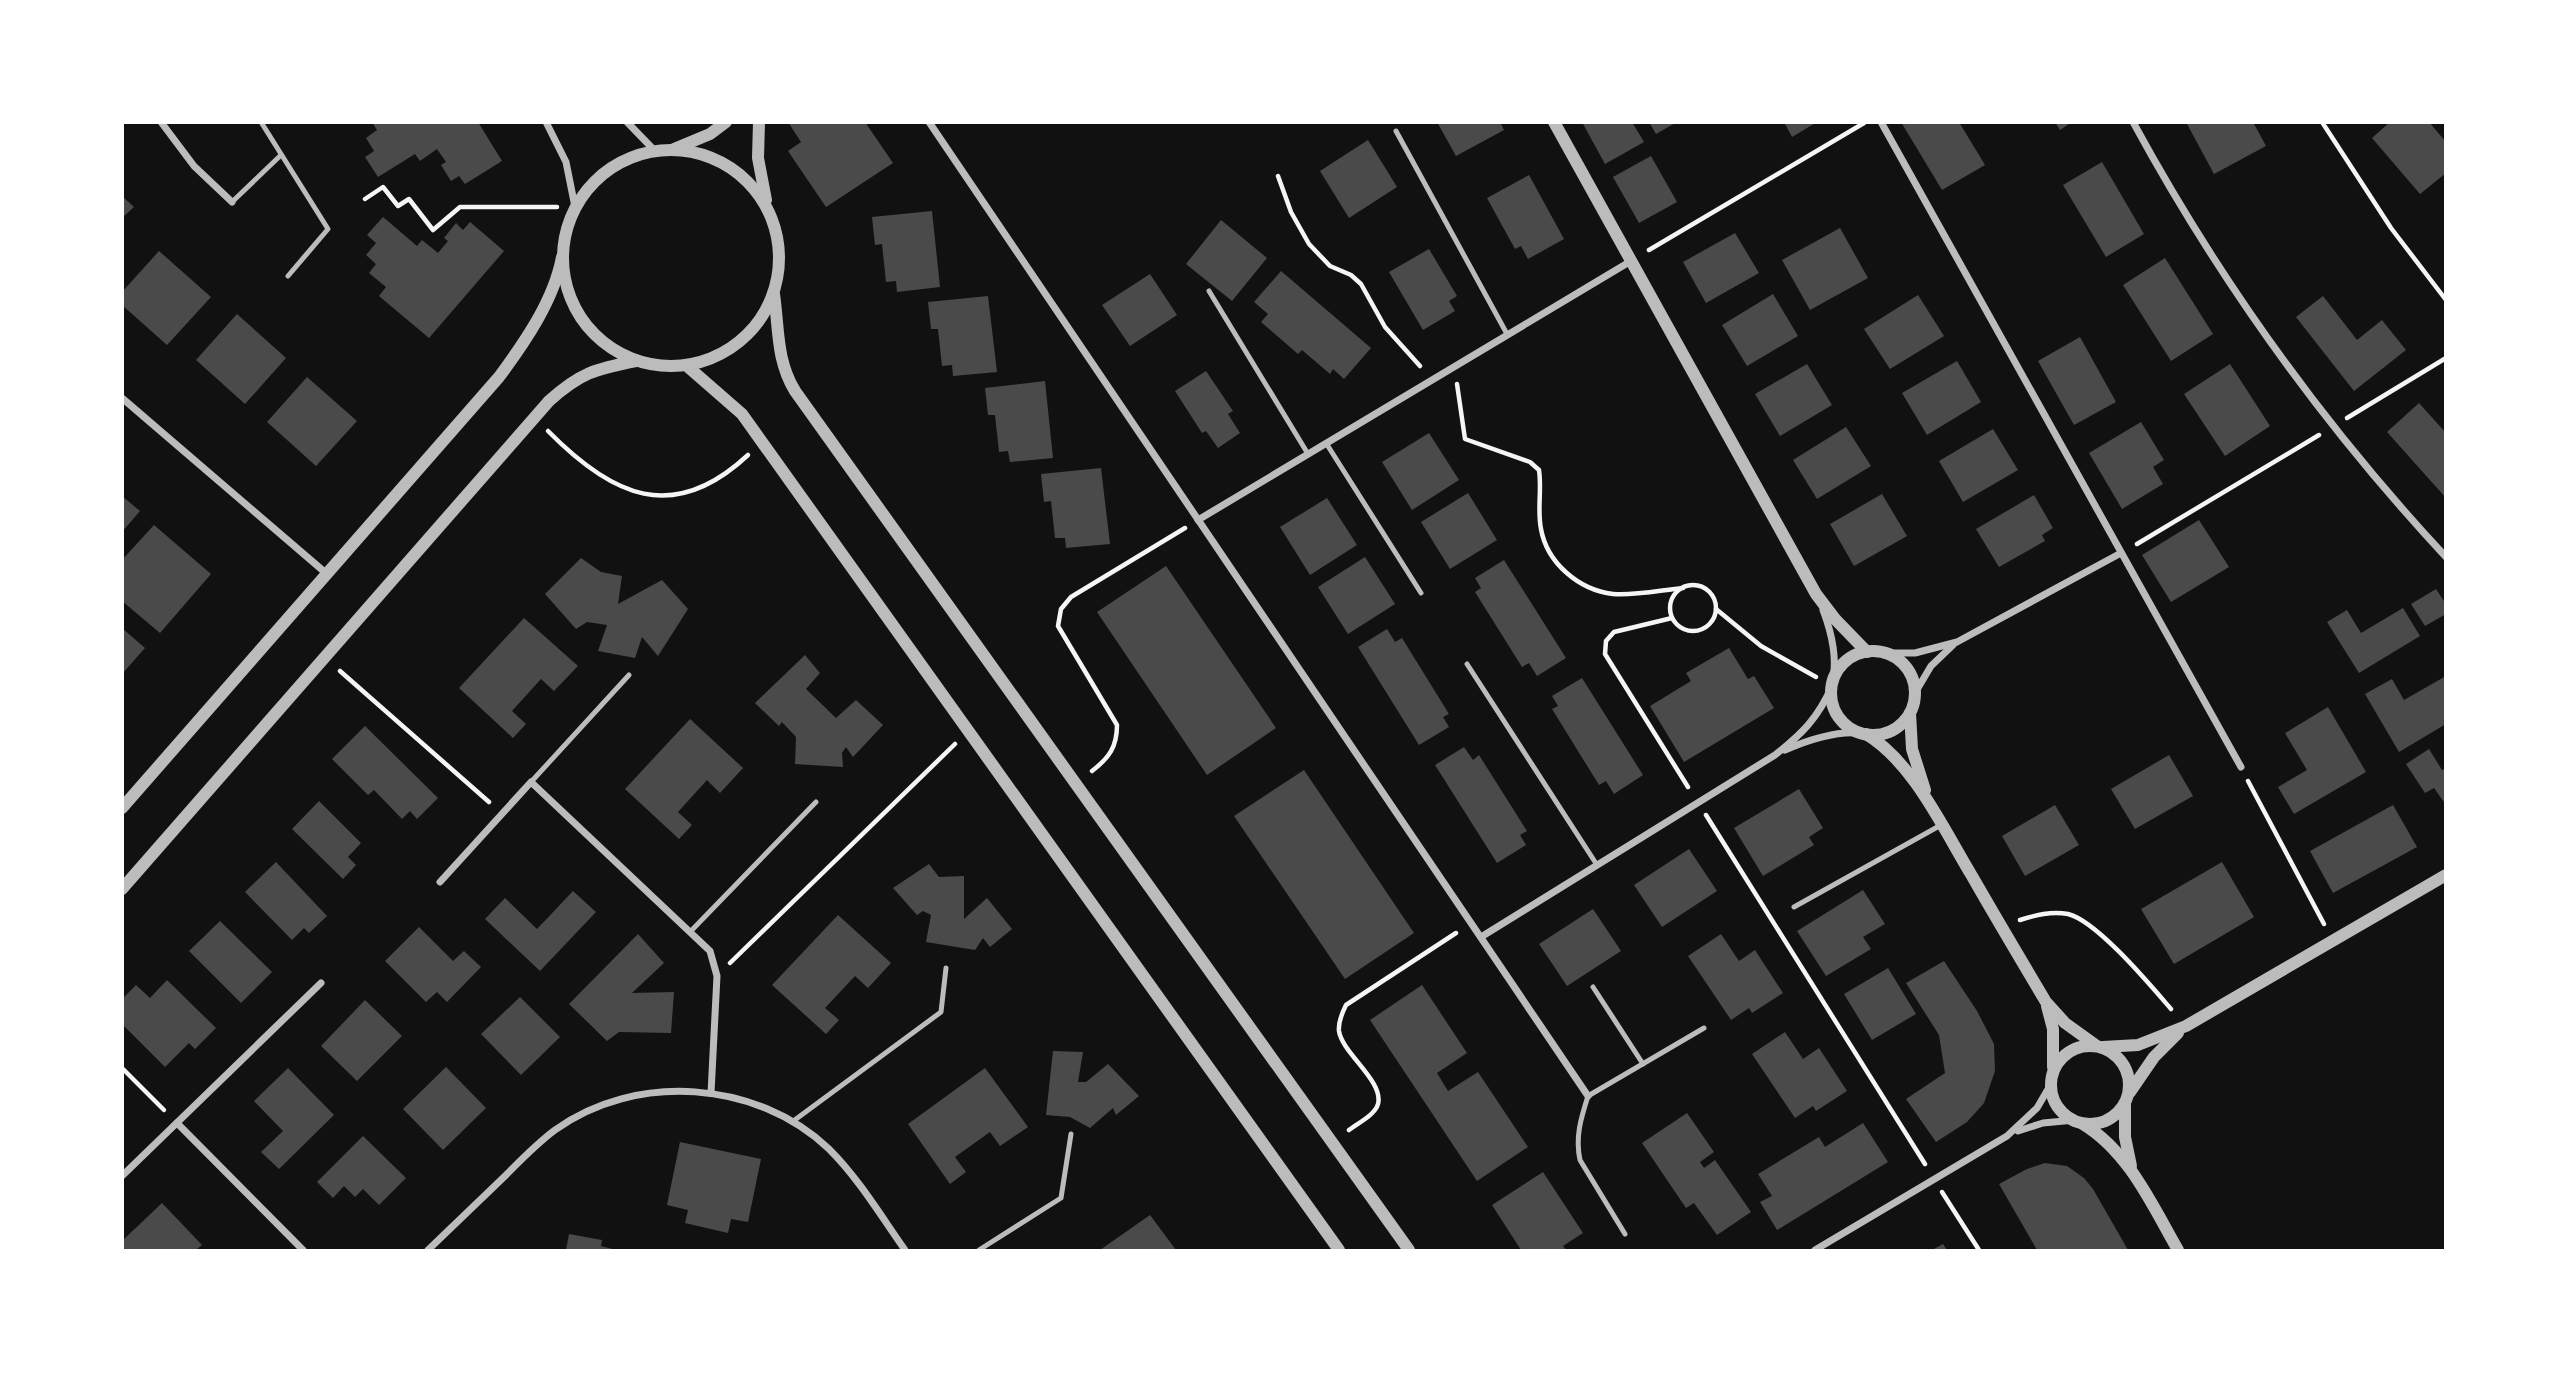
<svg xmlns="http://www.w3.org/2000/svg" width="2568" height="1373" font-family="Arial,sans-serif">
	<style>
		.building { fill: #4a4a4a }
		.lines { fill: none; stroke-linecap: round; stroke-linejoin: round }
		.path { stroke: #f5f5f5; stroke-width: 4.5 }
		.service { stroke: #bcbcbc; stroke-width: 5 }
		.minor { stroke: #bcbcbc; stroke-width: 7 }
		.tertiary { stroke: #bcbcbc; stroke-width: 12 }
	</style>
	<rect width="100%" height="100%" fill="#111"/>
	<!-- building -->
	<g class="building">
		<path d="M372,122H478L502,161L465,184L459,176L451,181L441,165L446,162L437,149L420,161L415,154L378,177L365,157L374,151L366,138L377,130Z"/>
		<path d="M788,122H865L893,163L826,207L788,151L801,142Z"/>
		<path d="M1437,122H1500L1504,130L1456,156Z"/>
		<path d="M1582,122H1632L1644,142L1605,164Z"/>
		<path d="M1649,122H1677L1656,134Z"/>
		<path d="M1784,122H1817L1792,137Z"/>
		<path d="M1901,122H1959L1985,165L1942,190Z"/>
		<path d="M2055,122H2072L2060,130Z"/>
		<path d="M2186,122H2253L2266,146L2214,174Z"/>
		<path d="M2390,122H2429L2446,142V173L2420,194L2372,138Z"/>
		<path d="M1368,140L1397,187L1349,218L1320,171Z"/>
		<path d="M1651,156L1677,202L1639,223L1613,177Z"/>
		<path d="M2102,162L2144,234L2106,257L2063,185Z"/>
		<path d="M1529,175L1564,239L1528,259L1521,246L1515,249L1487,198Z"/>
		<path d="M122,196L134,207L122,218Z"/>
		<path d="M932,211L940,287L897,292L896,281L886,282L882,244L875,245L872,217Z"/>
		<path d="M383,217L417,246L422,240L438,253L448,241L444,238L456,223L463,230L470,222L504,251L429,338L379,296L386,287L369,273L376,264L366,255L376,243L367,235Z"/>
		<path d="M1221,220L1267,258L1232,301L1186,264Z"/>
		<path d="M1840,228L1868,278L1810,310L1782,260Z"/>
		<path d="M1735,233L1759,273L1706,303L1683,262Z"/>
		<path d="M1429,249L1457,296L1449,301L1455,311L1423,330L1389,272Z"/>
		<path d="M159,251L211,297L167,345L122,305V292Z"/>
		<path d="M2165,258L2213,334L2171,361L2123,285Z"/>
		<path d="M1281,271L1371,348L1344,379L1333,369L1330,374L1302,350L1298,354L1261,322L1268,314L1254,302Z"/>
		<path d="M1150,274L1177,315L1130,346L1102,305Z"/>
		<path d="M1773,294L1798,336L1747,366L1722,325Z"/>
		<path d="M1918,295L1944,336L1890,369L1864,329Z"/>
		<path d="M988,296L997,372L953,376L952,365L942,366L938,329H931L928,302Z"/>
		<path d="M2323,296L2357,340L2382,320L2406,350L2354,391L2296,317Z"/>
		<path d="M237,314L286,358L245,404L196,360Z"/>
		<path d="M2080,337L2116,402L2074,425L2038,361Z"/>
		<path d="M1957,361L1981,402L1927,435L1902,393Z"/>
		<path d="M1807,364L1832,405L1780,436L1755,394Z"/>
		<path d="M2230,364L2270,426L2225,456L2184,394Z"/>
		<path d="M1206,371L1233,411L1228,414L1240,433L1218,448L1206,431L1202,433L1175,391Z"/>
		<path d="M307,377L357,421L316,466L267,422Z"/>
		<path d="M1045,381L1053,458L1010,462L1008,451L999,452L995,415H988L985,388Z"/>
		<path d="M2419,403L2446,433V498L2387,432Z"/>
		<path d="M2141,422L2164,460L2153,467L2163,484L2122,509L2089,453Z"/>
		<path d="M1846,427L1871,466L1817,499L1793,460Z"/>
		<path d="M1993,429L2018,470L1963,502L1939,461Z"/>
		<path d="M1429,433L1459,480L1412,510L1382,462Z"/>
		<path d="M1101,468L1110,544L1066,548L1065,538H1055L1051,501L1044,502L1041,474Z"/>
		<path d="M1468,493L1497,540L1450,569L1421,522Z"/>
		<path d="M1882,494L1907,536L1854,566L1830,524Z"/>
		<path d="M2034,495L2053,528L2042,535L2045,541L1999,567L1976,529Z"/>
		<path d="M122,496L140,511L122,532Z"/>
		<path d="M1327,498L1357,545L1310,575L1280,527Z"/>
		<path d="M2199,520L2229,567L2171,602L2142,555Z"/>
		<path d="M154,525L211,574L160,633L122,601V560Z"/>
		<path d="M1365,557L1395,604L1348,634L1318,587Z"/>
		<path d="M581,558L601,572L622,576L618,604L662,580L688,609L658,656L642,637L635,658L598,651L607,625L587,622L576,629L545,594Z"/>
		<path d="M1504,560L1566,658L1537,676L1529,663L1522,667L1475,592L1481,588L1475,578Z"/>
		<path d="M1166,566L1276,728L1207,775L1097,612Z"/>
		<path d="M2436,589L2446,604V614L2425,626L2411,604Z"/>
		<path d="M2403,608L2420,636L2359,673L2327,622L2347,610L2361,633Z"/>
		<path d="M524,618L578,666L554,691L541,679L512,711L526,724L513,738L459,688Z"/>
		<path d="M122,628L145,648L122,674Z"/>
		<path d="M1387,629L1395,642L1402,638L1449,714L1443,717L1449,727L1419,745L1358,647Z"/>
		<path d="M1729,648L1748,679L1754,676L1774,708L1684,762L1650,706L1691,681L1686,673Z"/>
		<path d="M805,655L820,673L806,689L836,718L856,700L883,725L853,757L846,747L842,753L843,767L795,764L796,737L782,722L779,726L755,703Z"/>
		<path d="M2446,676V724L2399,752L2365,694L2392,679L2404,700Z"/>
		<path d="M1582,678L1643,775L1614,794L1606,781L1599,785L1552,709L1558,706L1552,696Z"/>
		<path d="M2328,707L2366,772L2294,814L2278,787L2307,770L2285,733Z"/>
		<path d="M690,719L743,768L720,793L707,780L678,812L692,825L679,839L625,789Z"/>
		<path d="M365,726L438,798L417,819L410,811L402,819L374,790L368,795L332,759Z"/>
		<path d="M1464,747L1473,760L1479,755L1527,831L1520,835L1526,845L1497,863L1435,765Z"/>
		<path d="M2429,749L2442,770L2446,768V805L2434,788L2425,793L2406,764Z"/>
		<path d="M2169,755L2193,796L2135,829L2111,789Z"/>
		<path d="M1304,770L1414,933L1345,979L1234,816Z"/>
		<path d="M1799,789L1823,828L1809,837L1814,845L1763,876L1734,828Z"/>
		<path d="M319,801L361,843L348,857L356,865L343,879L292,829Z"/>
		<path d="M2055,805L2079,845L2025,876L2002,836Z"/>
		<path d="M2393,805L2417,847L2333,893L2310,851Z"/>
		<path d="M1689,849L1717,891L1662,927L1634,885Z"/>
		<path d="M276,862L327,916L309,933L304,928L292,940L245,892Z"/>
		<path d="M2222,862L2254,917L2174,964L2141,909Z"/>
		<path d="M929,864L939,877L964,876V919L987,898L1012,929L990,947L983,938L975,950L926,942L931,915L923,911L917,915L893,888Z"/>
		<path d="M1863,890L1885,924L1863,937L1871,949L1826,976L1797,931Z"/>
		<path d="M573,891L596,912L540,971L485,919L505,898L537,929Z"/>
		<path d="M1593,909L1621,951L1567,986L1539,944Z"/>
		<path d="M838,915L891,963L868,988L855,976L825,1008L839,1020L826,1034L772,985Z"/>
		<path d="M220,921L272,972L241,1003L189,951Z"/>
		<path d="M419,927L453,961L464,951L481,967L447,1002L437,992L426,1002L385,961Z"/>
		<path d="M638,934L664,963L632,993L674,992L671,1033L619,1032L607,1041L569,1004Z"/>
		<path d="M1721,934L1739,961L1755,950L1783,993L1752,1013L1749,1008L1731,1020L1688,956Z"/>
		<path d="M1944,961L1977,1011L1994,1044L1995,1071L1984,1103L1967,1122L1936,1142L1906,1099L1945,1073L1939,1035L1906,983Z"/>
		<path d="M1888,968L1916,1014L1872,1040L1844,994Z"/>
		<path d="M167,980L216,1028L195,1049L189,1043L165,1067L122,1024V999L136,985L150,998Z"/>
		<path d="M1422,985L1467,1053L1437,1073L1448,1091L1478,1072L1528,1147L1477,1181L1370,1020Z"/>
		<path d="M520,997L560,1037L521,1075L481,1034Z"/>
		<path d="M365,1000L402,1036L357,1081L321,1046Z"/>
		<path d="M1785,1032L1803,1059L1819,1048L1847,1091L1816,1111L1813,1106L1795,1118L1752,1054Z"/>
		<path d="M1053,1051L1083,1052L1078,1082H1086L1108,1064L1139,1096L1116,1115L1113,1108L1090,1128L1070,1117L1046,1115Z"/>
		<path d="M446,1067L486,1108L443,1150L403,1109Z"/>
		<path d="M288,1068L334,1115L279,1169L261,1152L283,1131L254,1101Z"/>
		<path d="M985,1068L1028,1127L1000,1146L990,1132L955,1157L966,1172L950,1184L908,1124Z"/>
		<path d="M1687,1113L1714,1152L1700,1162L1704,1168L1715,1160L1751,1212L1717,1235L1694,1203L1686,1208L1642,1143Z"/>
		<path d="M1863,1123L1888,1162L1777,1230L1760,1202L1772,1196L1758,1174L1819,1137L1825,1147Z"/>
		<path d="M363,1136L406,1178L379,1205L363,1189L355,1197L344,1186L333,1198L317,1182Z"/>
		<path d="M680,1142L761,1159L748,1222L731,1219L728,1233L685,1223L688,1210L667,1205Z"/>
		<path d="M2045,1163L2067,1166L2084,1178L2093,1189L2128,1250H2037L1999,1184L2027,1169Z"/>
		<path d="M1543,1172L1583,1233L1563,1246L1566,1250H1521L1492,1205Z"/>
		<path d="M162,1203L202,1245L196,1250H122V1241Z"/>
		<path d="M1150,1215L1176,1250H1100Z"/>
		<path d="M569,1234L602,1240L601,1246L616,1250H566Z"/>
		<path d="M1943,1244L1947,1250H1932Z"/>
	</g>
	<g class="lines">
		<!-- path -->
		<g class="path">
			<path d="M2322,122L2391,228L2446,300"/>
			<path d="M1278,176L1291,212L1309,244L1330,266L1351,275L1361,284L1385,327L1420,366"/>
			<path d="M365,199L383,187L398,206L409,199L433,230L460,207H557"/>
			<path d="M1649,250L1864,123"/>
			<path d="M1457,384L1465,439L1530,462L1539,470C1542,490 1537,510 1541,529C1547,563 1579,590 1613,594C1633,596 1662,590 1683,588"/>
			<path d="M2347,418L2446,358"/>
			<path d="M548,431C612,496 673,525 748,455"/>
			<path d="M2137,544L2319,435"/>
			<circle cx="1693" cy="608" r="23"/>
			<path d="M1716,609L1761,646L1816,677"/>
			<path d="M1672,618L1614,632L1606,641L1605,654L1688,787"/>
			<path d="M340,671L489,802"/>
			<path d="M1092,771C1109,758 1117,747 1117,725L1058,626L1061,609L1071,597L1185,528"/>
			<path d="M2248,781L2324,924"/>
			<path d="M1706,815L1925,1164"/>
			<path d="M2020,920C2036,915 2051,911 2068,914C2097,921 2151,986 2171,1009"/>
			<path d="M730,963L955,744"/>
			<path d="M122,1068L164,1110"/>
			<path d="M1349,1130C1358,1123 1375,1115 1378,1104C1384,1081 1342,1053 1339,1031C1338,1022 1342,1013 1346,1005L1456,933"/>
			<path d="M1942,1192L1979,1250"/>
		</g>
		<!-- service -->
		<g class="service">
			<path d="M261,122L328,229L288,276"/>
			<path d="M1396,131L1507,334"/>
			<path d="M232,202L281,155"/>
			<path d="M1209,291L1308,454"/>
			<path d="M1326,443L1421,593"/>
			<path d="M1467,664L1597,865"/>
			<path d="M531,782L629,675"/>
			<path d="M1794,907L1941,825"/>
			<path d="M690,932L816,802"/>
			<path d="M1593,987L1643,1064"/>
			<path d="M792,1122L941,1012L946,968"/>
			<path d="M1625,1234L1580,1160C1575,1137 1581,1118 1588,1096L1704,1028"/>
			<path d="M979,1250L1061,1198L1071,1134"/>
		</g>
		<!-- minor -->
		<g class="minor">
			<path d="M161,122L194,166L232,202"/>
			<path d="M546,122L566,162L575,207"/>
			<path d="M627,122L655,151"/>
			<path d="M929,122L1588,1096"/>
			<path d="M1881,122L2241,767"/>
			<path d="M2133,122C2219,280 2323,425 2446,557"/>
			<path d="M122,398L327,574"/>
			<path d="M1198,520L1631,261"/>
			<path d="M1823,610C1831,631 1837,657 1833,679"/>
			<path d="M1887,653H1915L1957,642L2121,553"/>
			<path d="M1915,693L1931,666L1953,645"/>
			<path d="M1785,750C1808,740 1834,731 1859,733"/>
			<path d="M440,882L531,782L710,951L717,976L711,1093"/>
			<path d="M1481,937L1775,755C1802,734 1818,718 1832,686"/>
			<path d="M177,1123L303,1250"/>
			<path d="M2018,1131L2043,1123L2075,1120"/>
			<path d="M122,1176L321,983"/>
			<path d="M428,1250C453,1226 479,1201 504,1177C520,1161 536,1144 555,1130C635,1072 757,1080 829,1149C859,1179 881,1216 905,1250"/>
			<path d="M1815,1250L2007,1136L2037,1108L2051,1084"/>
		</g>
		<!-- tertiary -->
		<g class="tertiary">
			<path d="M759,122L758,158L766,200"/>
			<path d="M1554,122L1816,594L1835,619L1867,652"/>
			<path d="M674,149L710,134L726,122"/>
			<circle cx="671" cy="258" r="108"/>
			<path d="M774,294C779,328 776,360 795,391L1409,1250"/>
			<path d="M687,366L742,414L1339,1250"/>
			<circle cx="1873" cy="693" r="42"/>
			<path d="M1910,713L1912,749L1925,790"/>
			<path d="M1866,734C1913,762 1944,830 1972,876C1996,918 2021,960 2046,1002L2065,1023L2097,1046"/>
			<path d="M122,808L499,377C525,342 554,300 562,257"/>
			<path d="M122,889L549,401C580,373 595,369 636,361"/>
			<path d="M2047,1006L2053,1029V1067"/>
			<circle cx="2090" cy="1085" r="39"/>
			<path d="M2103,1047L2138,1045L2186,1026L2446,875"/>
			<path d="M2130,1092L2154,1057L2178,1033"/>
			<path d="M2125,1105V1137L2131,1166"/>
			<path d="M2083,1124C2129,1152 2152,1205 2178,1250"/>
		</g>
	</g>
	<!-- border -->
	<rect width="2568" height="1373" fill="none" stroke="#ffffff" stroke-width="248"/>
</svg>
